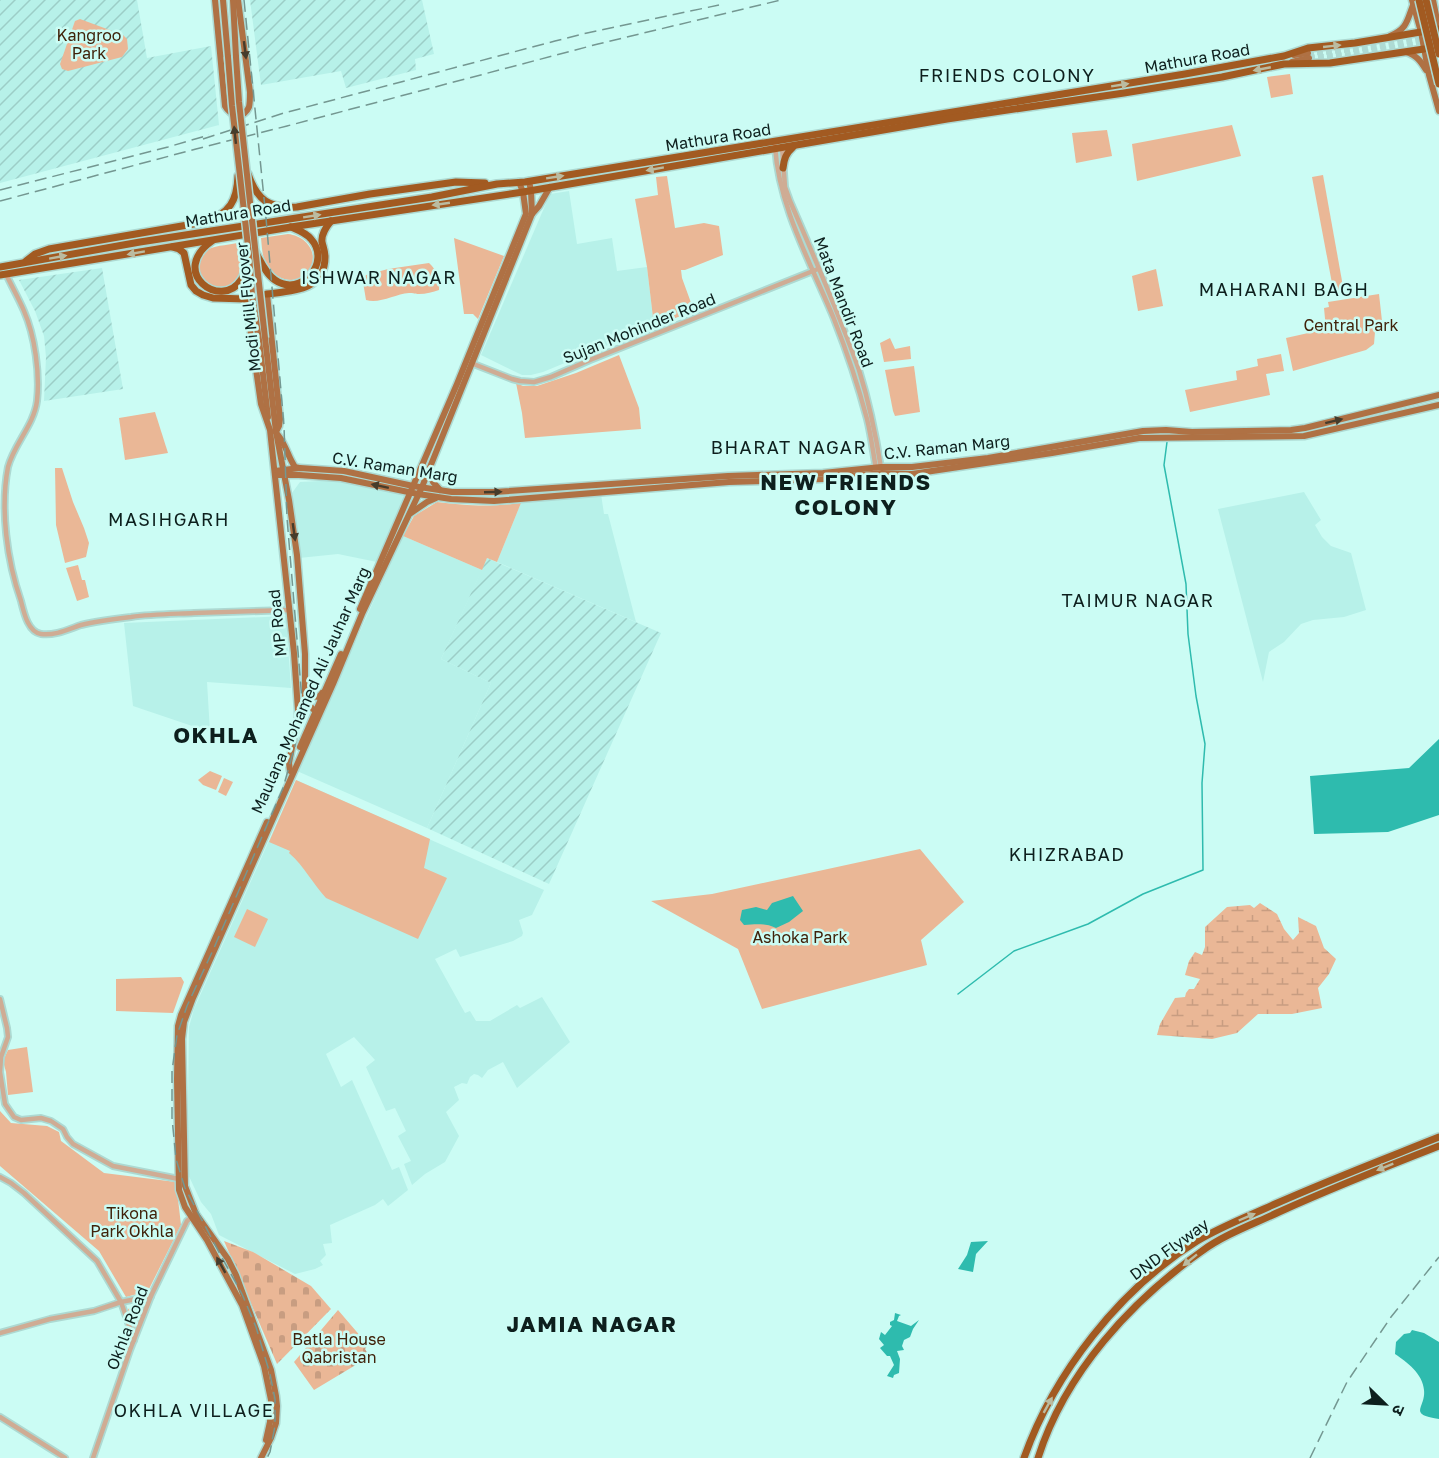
<svg xmlns="http://www.w3.org/2000/svg" width="1439" height="1458" font-family="'Golos Text','Noto Sans Devanagari',sans-serif">
	<style>
		.built { fill: #b7f1e9 }
		.industrial { fill: url(#industrial-furrows) }
		.green { fill: #eab796 }
		.wetland { fill: url(#wetland-marsh) }
		.cemetery { fill: url(#cemetery-stones) }
		.water { fill: #2ebbae }
		.lines { fill: none; stroke-linecap: round; stroke-linejoin: round }
		.stream { stroke: #2ebbae; stroke-width: 1.5 }
		.major-tunnel { stroke: #aedbd4; stroke-width: 6; stroke-dasharray: 6 3; stroke-linecap: butt }
		.minor-casing { stroke: #add9d2; stroke-width: 8 }
		.major-casing { stroke: #add9d2; stroke-width: 9 }
		.highway-casing { stroke: #add9d2; stroke-width: 10 }
		.minor { stroke: #cfac94; stroke-width: 4.5 }
		.major { stroke: #af7144; stroke-width: 6 }
		.highway { stroke: #a25a21; stroke-width: 7 }
		.rail { stroke: #749791; stroke-width: 1.5; stroke-dasharray: 12 6; stroke-linecap: butt }
		.major-bridge-casing { stroke: #add9d2; stroke-width: 9; stroke-linecap: butt }
		.highway-bridge-casing { stroke: #add9d2; stroke-width: 10; stroke-linecap: butt }
		.major-bridge { stroke: #af7144; stroke-width: 6 }
		.highway-bridge { stroke: #a25a21; stroke-width: 7 }
		.oneway { fill: #bbbba0 }
		.oneway2 { fill: #463c2b }
		.labels { text-anchor: middle; stroke-width: 5; stroke-linejoin: round; paint-order: stroke }
		.park-label { font-size: 16px; fill: #40220a; stroke: #cbfcf4 }
		.street-label { font-size: 16px; fill: #0d1f1d; stroke: #cbfcf4 }
		.neighbourhood-label { font-size: 18px; letter-spacing: 1.5px; fill: #0d1f1d; stroke: #cbfcf4 }
		.district-label { font-size: 22px; font-weight: bold; letter-spacing: 1.5px; fill: #0d1f1d; stroke: #cbfcf4 }
	</style>
	<defs>
		<pattern id="industrial-furrows" width="10" height="10" patternUnits="userSpaceOnUse" patternTransform="scale(1.5)"><rect width="10" height="10" fill="#b7f1e9"/><path d="M-1 1l2-2M0 10L10 0M9 11l2-2" fill="none" stroke="#9ccec7"/></pattern>
		<pattern id="wetland-marsh" width="20" height="14" patternUnits="userSpaceOnUse" patternTransform="scale(1.5)"><rect width="20" height="14" fill="#eab796"/><path d="M1 5h8M5 5V1M11 12h8M15 12V8" fill="none" stroke="#c89d81"/></pattern>
		<pattern id="cemetery-stones" width="16" height="16" patternUnits="userSpaceOnUse" patternTransform="scale(1.5)"><rect width="16" height="16" fill="#eab796"/><path d="M2 7V4a2 2 0 0 1 4 0v3zM10 15v-3a2 2 0 0 1 4 0v3z" fill="#c89d81"/></pattern>
	</defs>
	<rect width="100%" height="100%" fill="#cbfcf4"/>
	<!-- built -->
	<g class="built">
		<path d="M569,191L577,244L612,238L617,271L647,267L654,326L543,372L531,375H522L481,355L550,194Z"/>
		<path d="M340,480L408,494L377,562L338,554L299,558L292,493L300,482Z"/>
		<path d="M1304,492L1321,520L1315,525L1322,537L1331,546L1351,553L1366,610L1344,617L1313,620L1301,624L1284,642L1269,652L1263,682L1218,509Z"/>
		<path d="M601,494L604,514H608L636,622L497,562L521,503L592,495L597,497Z"/>
		<path d="M403,536L482,570L441,659L491,683L427,828L297,771Z"/>
		<path d="M286,616L291,688L207,682L210,732L133,706L124,623Z"/>
		<path d="M296,780L544,890L532,915L519,920L523,933L522,936L513,941L460,957L456,949L435,959L465,1013L470,1011L476,1021H490L517,1005L520,1008L542,997L570,1042L517,1088L503,1062L488,1070L482,1078L478,1075L474,1074L470,1077L467,1084L462,1083L454,1087L459,1100L446,1112L459,1136L445,1162L425,1174L412,1185L404,1164L411,1161L398,1136L406,1131L395,1108L386,1111L366,1067L375,1060L354,1037L326,1054L341,1087L352,1080L392,1170L399,1167L408,1190L388,1206L383,1199L375,1205L330,1225L332,1243L323,1244L326,1255L320,1261L323,1265L315,1269L295,1274L219,1235L211,1214L201,1202L187,1172L189,1027L194,1009Z"/>
	</g>
	<!-- industrial -->
	<g class="industrial">
		<path d="M0,0H137L147,58L211,46L219,125L0,183Z"/>
		<path d="M250,0H422L434,54L415,59L416,70L346,88L341,71L261,85Z"/>
		<path d="M102,268L123,389L44,401L46,357L44,336L35,311L19,280Z"/>
		<path d="M487,558L661,633L549,884L427,828L491,683L441,659Z"/>
	</g>
	<!-- green -->
	<g class="green">
		<path d="M80,19L123,35L127,39L128,49L122,57L68,71L62,69L60,64L75,21Z"/>
		<path d="M1290,74L1293,94L1271,98L1267,77Z"/>
		<path d="M1232,125L1241,156L1137,181L1132,144Z"/>
		<path d="M1107,130L1112,156L1076,163L1072,133Z"/>
		<path d="M1323,175L1344,292L1334,294L1312,177Z"/>
		<path d="M667,176L675,228L704,223L719,226L723,255L685,270H681L682,278L694,311L654,326L647,267L635,199L658,195L656,177Z"/>
		<path d="M288,234C306,236 320,253 309,270C299,287 275,280 267,266C262,257 262,247 261,238Z"/>
		<path d="M454,238L504,256L478,319L473,314H464Z"/>
		<path d="M241,242C242,250 244,258 243,266C237,299 190,290 201,260C202,255 205,251 209,249C216,245 232,245 241,242Z"/>
		<path d="M429,263C437,270 440,279 439,290C433,292 426,294 419,294C415,294 414,293 409,293C395,294 380,304 366,300L363,282L366,275L388,269Z"/>
		<path d="M1156,269L1163,306L1138,311L1132,276Z"/>
		<path d="M1379,294L1383,330L1375,332L1374,344L1366,350L1293,371L1286,338L1326,329L1324,308L1329,307L1328,302Z"/>
		<path d="M890,338L895,349L910,346L911,359L884,362L880,343Z"/>
		<path d="M1281,354L1284,371L1266,374L1270,395L1190,412L1185,390L1237,380L1236,371L1258,366L1257,359Z"/>
		<path d="M619,355L639,408L641,429L525,438L522,413L516,383L523,386H537L576,373Z"/>
		<path d="M914,366L920,412L895,416L893,411L885,370Z"/>
		<path d="M155,412L168,453L125,460L119,418Z"/>
		<path d="M55,468H62L73,502L84,528L89,543L86,557L65,563L56,525Z"/>
		<path d="M437,502C468,506 490,507 521,503L497,562L487,558L482,570L403,536L414,516Z"/>
		<path d="M78,565L82,580H85L89,597L77,601L66,568Z"/>
		<path d="M210,771L222,776L216,790L203,785L198,780Z"/>
		<path d="M224,778L233,782L226,796L218,792Z"/>
		<path d="M296,780L430,839L424,868L447,878L418,939L326,898C312,883 305,867 289,853L290,851L269,842Z"/>
		<path d="M920,849L964,902L921,940L927,965L762,1009L738,949L651,901L712,894Z"/>
		<path d="M247,909L268,919L255,947L234,937Z"/>
		<path d="M181,977L184,982L173,1013L116,1011V979Z"/>
		<path d="M27,1047L33,1092L8,1095L6,1072L3,1061L8,1050Z"/>
		<path d="M0,1111L11,1123L47,1126L59,1132L61,1141L104,1173L176,1182L181,1225L148,1291L126,1297L99,1251L0,1166Z"/>
		<path d="M145,1303L137,1332H133L128,1309Z"/>
	</g>
	<!-- wetland -->
	<path class="wetland" d="M1260,903L1277,914L1284,929L1293,940L1299,933L1298,917L1316,926L1324,948L1336,959L1329,974L1318,988L1322,1008L1292,1014H1258L1237,1033L1212,1039L1157,1035L1160,1024L1175,998L1185,997L1186,993L1189,989H1194L1200,979L1185,975L1189,961L1195,952L1202,955L1205,947V927L1227,907L1250,905L1254,908Z"/>
	<!-- cemetery -->
	<g class="cemetery">
		<path d="M224,1241L253,1252L311,1286L331,1309L277,1364Z"/>
		<path d="M338,1310L368,1345L365,1349L368,1354L354,1366L314,1390L294,1362Z"/>
	</g>
	<!-- water -->
	<g class="water">
		<path d="M1439,739V815L1388,832L1314,834L1310,776L1409,768Z"/>
		<path d="M793,896L803,911L789,922L776,928C765,923 756,924 744,925L740,920L742,910L756,907L767,910L772,903Z"/>
		<path d="M988,1241L976,1254L973,1272L958,1269L967,1255L971,1242Z"/>
		<path d="M895,1313L901,1315L899,1316L897,1321L911,1326L919,1320L913,1329L910,1337L904,1340L902,1346L904,1350L897,1351L900,1359L899,1373L894,1375L893,1378L887,1376L894,1365L890,1356H887L880,1348L884,1345L879,1339L881,1332L885,1335L892,1326L890,1325V1322L894,1320Z"/>
		<path d="M1412,1330L1424,1333L1439,1342V1419C1407,1414 1426,1408 1424,1390C1423,1374 1407,1362 1395,1354L1396,1342L1404,1334L1410,1333Z"/>
	</g>
	<g class="lines">
		<!-- stream -->
		<path class="stream" d="M958,994L1014,951L1088,924L1143,894L1203,870L1202,783L1205,744L1196,696L1188,634L1186,584L1164,465L1167,442"/>
		<!-- major-tunnel -->
		<g class="major-tunnel">
			<path d="M1308,53C1352,50 1396,45 1439,34"/>
			<path d="M1309,58L1349,55L1427,43"/>
		</g>
		<defs>
			<g id="minor">
				<path d="M775,146C779,208 811,263 834,319C847,352 858,385 867,419C871,435 873,452 876,469"/>
				<path d="M782,146L785,187L790,201C814,257 839,313 859,370C869,402 876,436 881,468"/>
				<path d="M6,274C12,287 19,299 24,311C35,336 40,374 37,401C34,425 14,444 8,467C0,509 7,561 21,601C24,613 28,632 41,634C55,636 69,629 81,625C97,621 114,619 131,617C152,614 173,614 194,613C226,612 258,611 290,610"/>
				<path d="M471,363L512,379L520,381L534,382L551,377L590,360L818,269"/>
				<path d="M0,999L7,1028L8,1037L1,1057L0,1072L5,1104L14,1117L21,1120L41,1118L51,1121L63,1129L67,1137L73,1144L113,1166L179,1179"/>
				<path d="M0,1177L11,1183L24,1193L97,1261L121,1302L134,1340"/>
				<path d="M0,1333L50,1319L94,1311L121,1302L151,1296"/>
				<path d="M0,1417L65,1458"/>
				<path d="M93,1458L130,1350L151,1296L187,1221L194,1215"/>
			</g>
			<g id="major">
				<path d="M215,0L225,106C230,115 243,120 249,107C250,103 250,97 250,92L238,0"/>
				<path d="M223,0L228,57"/>
				<path d="M233,0L236,57"/>
				<path d="M1412,0L1421,32L1429,75L1439,111"/>
				<path d="M1433,0L1439,30"/>
				<path d="M1390,36C1407,29 1407,21 1413,5"/>
				<path d="M1406,52C1417,56 1420,60 1426,70"/>
				<path d="M1294,55L1308,53"/>
				<path d="M1292,62L1309,58"/>
				<path d="M532,214L539,206L550,187"/>
				<path d="M265,338L276,432L289,500L297,555L305,654V697L309,705L316,712"/>
				<path d="M259,340L268,417"/>
				<path d="M276,432L279,426L280,419L267,294L246,299L261,404L270,430L294,653L298,710V717L289,763L290,771L293,772"/>
				<path d="M278,435C286,445 288,457 295,467L299,468"/>
				<path d="M429,470L433,482L440,490"/>
				<path d="M275,471L300,468L344,471L413,486L452,492H495L728,476L823,473L881,467H912L988,458L1143,431L1166,430L1192,432L1291,430L1305,428L1439,395"/>
				<path d="M276,475H299L341,478L418,494L451,499L494,501L729,482L823,479L882,473L912,474L1052,453L1139,438L1304,436L1439,405"/>
				<path d="M411,513L427,502L436,498"/>
				<path d="M360,609L457,384L526,214L523,192L519,182"/>
				<path d="M306,688L312,696L319,697L322,693"/>
				<path d="M300,747L341,654"/>
				<path d="M266,1440L270,1422L271,1400L264,1366L242,1305L207,1240L185,1207L179,1190L177,1079L178,1026L181,1015L267,822"/>
				<path d="M261,1458L271,1438L276,1423L277,1406L276,1396L271,1370L236,1275L228,1259L196,1214L185,1186L182,1039L184,1022L193,998L333,684L362,614L422,487L532,214L531,191L529,181"/>
			</g>
			<g id="highway">
				<path d="M783,168C784,159 786,153 793,147"/>
				<path d="M248,174C257,200 269,209 297,207L370,194L456,182L485,183"/>
				<path d="M212,241C168,272 221,311 241,280C246,273 247,264 249,257"/>
				<path d="M172,247L179,249L184,253L191,285L196,291L203,295L213,298L246,299"/>
				<path d="M256,253C261,262 266,274 275,280C301,298 332,262 311,239C306,233 298,230 291,227"/>
				<path d="M26,261L35,254L49,249L205,222C230,213 237,201 238,176"/>
				<path d="M0,267L140,242L432,197L497,184L525,182L1185,74L1284,56L1308,48L1355,43L1439,29"/>
				<path d="M0,275L291,227L523,192L947,119L1124,93L1222,77L1284,64L1330,63L1424,49"/>
				<path d="M267,294C292,291 325,291 325,257C325,251 323,247 322,242C321,234 326,227 331,221"/>
				<path d="M1024,1458C1054,1373 1120,1289 1197,1241C1222,1226 1249,1216 1275,1204C1329,1180 1384,1159 1439,1137"/>
				<path d="M1038,1458C1065,1373 1131,1301 1202,1251C1225,1234 1254,1224 1279,1212C1332,1188 1385,1167 1439,1146"/>
			</g>
		</defs>
		<!-- minor casing -->
		<use href="#minor" class="minor-casing"/>
		<!-- major casing -->
		<use href="#major" class="major-casing"/>
		<!-- highway casing -->
		<use href="#highway" class="highway-casing"/>
		<!-- minor -->
		<use href="#minor" class="minor"/>
		<!-- major -->
		<use href="#major" class="major"/>
		<!-- highway -->
		<use href="#highway" class="highway"/>
		<!-- rail -->
		<g class="rail">
			<path d="M244,0L266,218L284,426L287,518L302,700L295,746L283,788L214,948L187,1006L177,1035L172,1071V1118L176,1159L185,1188L220,1254L242,1294L256,1327L270,1374L275,1399V1426L270,1452L267,1458"/>
			<path d="M203,139L284,113L555,41L587,33L719,5"/>
			<path d="M0,190L168,147L209,135"/>
			<path d="M0,201L196,149L287,126L598,44L781,0"/>
			<path d="M1310,1458L1347,1382L1391,1317L1439,1257"/>
		</g>
		<defs>
			<g id="major-bridge">
				<path d="M228,57L232,106L249,255L252,295L259,340"/>
				<path d="M236,57L239,102L265,338"/>
			</g>
			<g id="highway-bridge">
				<path d="M1419,0L1439,84"/>
				<path d="M1426,0L1439,54"/>
			</g>
		</defs>
		<!-- major-bridge casing -->
		<use href="#major-bridge" class="major-bridge-casing"/>
		<!-- highway-bridge casing -->
		<use href="#highway-bridge" class="highway-bridge-casing"/>
		<!-- major-bridge -->
		<use href="#major-bridge" class="major-bridge"/>
		<!-- highway-bridge -->
		<use href="#highway-bridge" class="highway-bridge"/>
	</g>
	<!-- one-way arrows -->
	<defs><path id="oneway-solid" d="M-6-.8H1V-3.2L6.5 0L1 3.2V.8H-6Z" transform="scale(1.5)"/></defs>
	<g class="oneway">
		<use href="#oneway-solid" transform="translate(1332 46) rotate(-6)"/>
		<use href="#oneway-solid" transform="translate(1262 69) rotate(169)"/>
		<use href="#oneway-solid" transform="translate(1120 85) rotate(-9)"/>
		<use href="#oneway-solid" transform="translate(655 169) rotate(170)"/>
		<use href="#oneway-solid" transform="translate(555 177) rotate(-9)"/>
		<use href="#oneway-solid" transform="translate(441 204) rotate(172)"/>
		<use href="#oneway-solid" transform="translate(312 216) rotate(-9)"/>
		<use href="#oneway-solid" transform="translate(136 253) rotate(170)"/>
		<use href="#oneway-solid" transform="translate(58 257) rotate(-10)"/>
		<use href="#oneway-solid" transform="translate(1385 1167) rotate(158)"/>
		<use href="#oneway-solid" transform="translate(1247 1217) rotate(-23)"/>
		<use href="#oneway-solid" transform="translate(1190 1260) rotate(141)"/>
		<use href="#oneway-solid" transform="translate(1048 1405) rotate(-61)"/>
	</g>
	<g class="oneway2">
		<use href="#oneway-solid" transform="translate(245 50) rotate(83)"/>
		<use href="#oneway-solid" transform="translate(235 135) rotate(-96)"/>
		<use href="#oneway-solid" transform="translate(1334 421) rotate(-14)"/>
		<use href="#oneway-solid" transform="translate(380 486) rotate(-168)"/>
		<use href="#oneway-solid" transform="translate(493 492) rotate(-2)"/>
		<use href="#oneway-solid" transform="translate(294 532) rotate(82)"/>
		<use href="#oneway-solid" transform="translate(221 1265) rotate(-119)"/>
	</g>
	<g class="labels">
		<!-- park labels -->
		<g class="park-label">
			<text x="89" y="41">Kangroo<tspan x="89" dy="18">Park</tspan></text>
			<text x="1351" y="331">Central Park</text>
			<text x="800" y="943">Ashoka Park</text>
			<text x="132" y="1219">Tikona<tspan x="132" dy="18">Park Okhla</tspan></text>
			<text x="339" y="1345">Batla House<tspan x="339" dy="18">Qabristan</tspan></text>
		</g>
		<!-- street labels -->
		<g class="street-label">
			<text transform="translate(1197 58) rotate(-10)" y="6">Mathura Road</text>
			<text transform="translate(718 137) rotate(-9)" y="6">Mathura Road</text>
			<text transform="translate(238 213) rotate(-9)" y="6">Mathura Road</text>
			<text transform="translate(844 302) rotate(69)" y="6">Mata Mandir Road</text>
			<text transform="translate(248 307) rotate(-96)" y="6">Modi Mill Flyover</text>
			<text transform="translate(639 328) rotate(-22)" y="6">Sujan Mohinder Road</text>
			<text transform="translate(947 447) rotate(-6)" y="6">C.V. Raman Marg</text>
			<text transform="translate(395 467) rotate(9)" y="6">C.V. Raman Marg</text>
			<text transform="translate(277 623) rotate(-96)" y="6">MP Road</text>
			<text transform="translate(310 690) rotate(-66)" y="6">Maulana Mohamed Ali Jauhar Marg</text>
			<text transform="translate(1169 1249) rotate(-36)" y="6">DND Flyway</text>
			<text transform="translate(127 1328) rotate(-69)" y="6">Okhla Road</text>
		</g>
		<!-- neighbourhood labels -->
		<g class="neighbourhood-label">
			<text x="1007" y="82">FRIENDS COLONY</text>
			<text x="379" y="284">ISHWAR NAGAR</text>
			<text x="1284" y="296">MAHARANI BAGH</text>
			<text x="789" y="454">BHARAT NAGAR</text>
			<text x="169" y="526">MASIHGARH</text>
			<text x="1138" y="607">TAIMUR NAGAR</text>
			<text x="1067" y="861">KHIZRABAD</text>
			<text x="194" y="1417">OKHLA VILLAGE</text>
		</g>
		<!-- district labels -->
		<g class="district-label">
			<text x="846" y="490">NEW FRIENDS<tspan x="846" dy="25">COLONY</tspan></text>
			<text x="216" y="743">OKHLA</text>
			<text x="592" y="1332">JAMIA NAGAR</text>
		</g>
	</g>
	<!-- north arrow -->
	<g transform="translate(1385 1404) rotate(114)" stroke="#cbfcf4" stroke-width="4.5" paint-order="stroke">
	<path d="M0-4.5L10 22L0 15L-10 22Z" fill="#0d1f1d"/>
	<text y="-9" font-size="16" font-weight="bold" text-anchor="middle" fill="#0d1f1d">उ</text>
	</g>
</svg>
